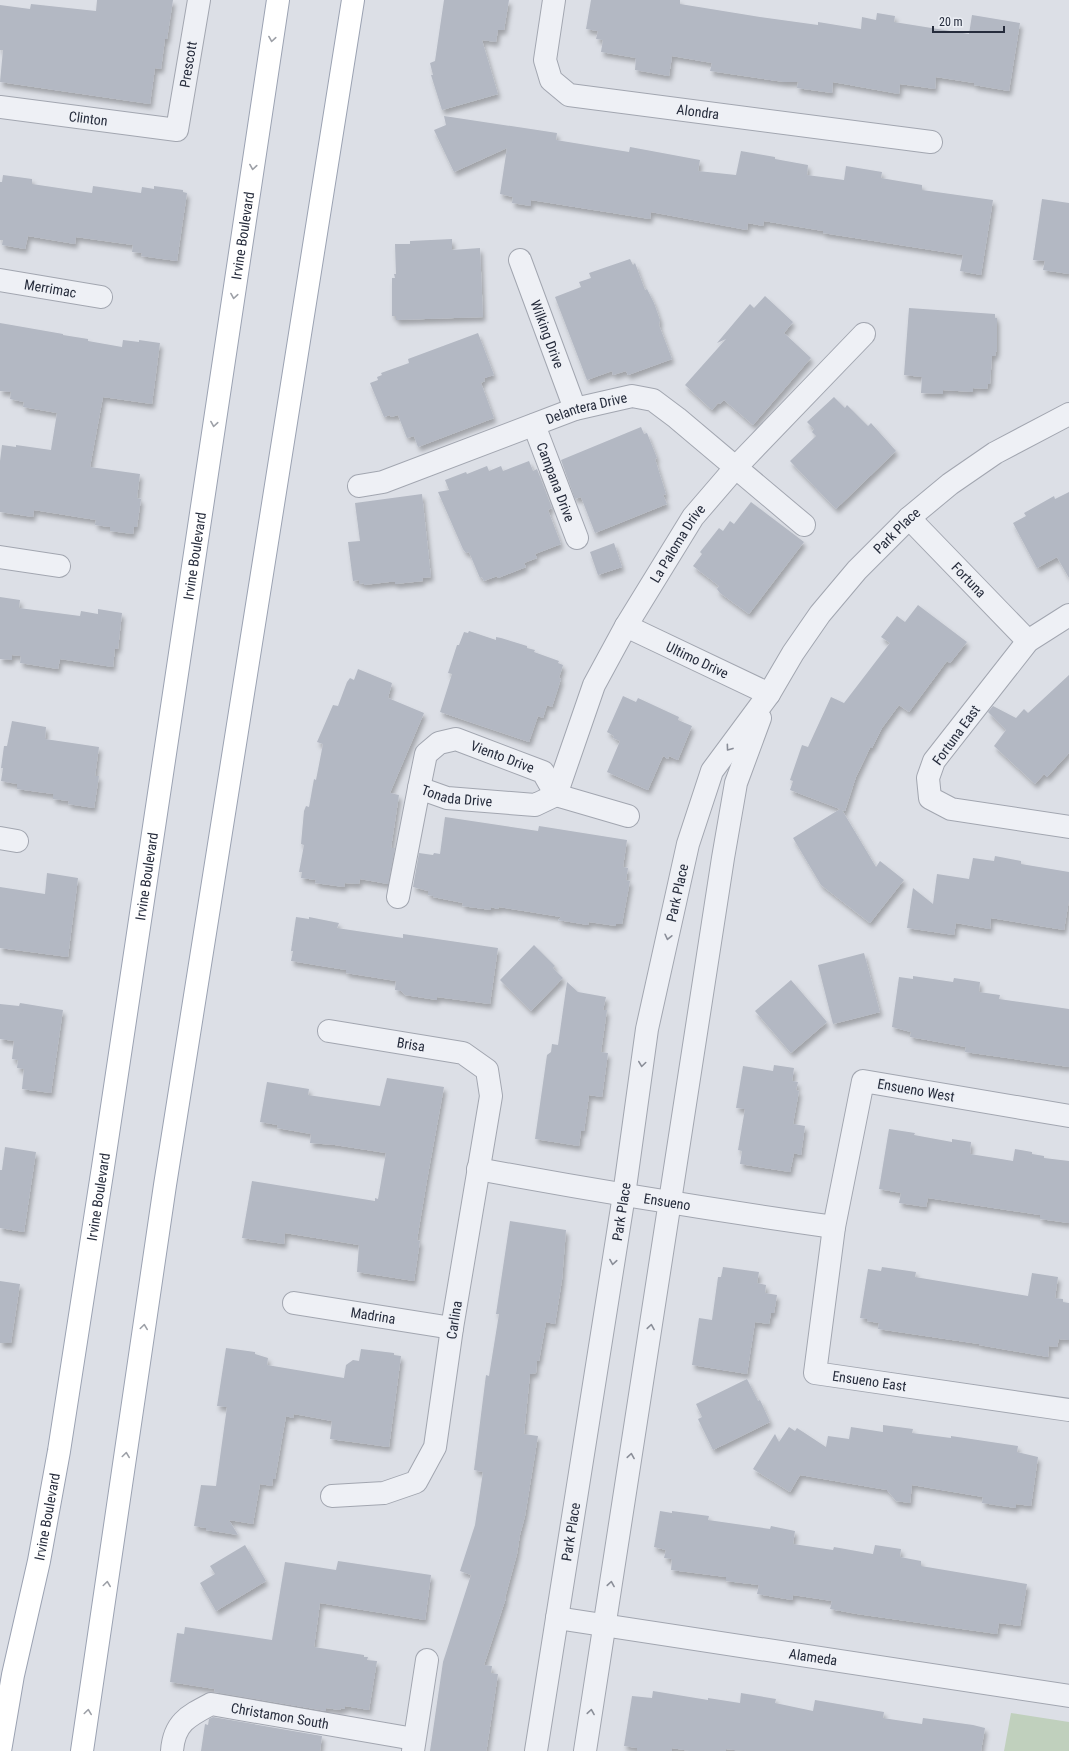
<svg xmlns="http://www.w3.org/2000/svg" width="1069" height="1751" font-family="'Roboto Condensed',sans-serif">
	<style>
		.green { fill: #c0d0bd }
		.building { fill: #b3b8c3; filter: url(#shadow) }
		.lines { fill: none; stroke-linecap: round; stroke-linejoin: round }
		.minor-casing { stroke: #a2a6b0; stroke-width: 24 }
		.major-casing { stroke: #9ba2b2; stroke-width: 24 }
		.minor { stroke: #eef0f5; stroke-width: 22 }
		.major { stroke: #fff; stroke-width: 22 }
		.oneway { stroke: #9da0a7 }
		.oneway2 { stroke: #8a8e98 }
		.labels { text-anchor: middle; stroke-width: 3; stroke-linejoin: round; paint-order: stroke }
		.street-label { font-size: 14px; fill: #262c3c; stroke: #ebeef4 }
	</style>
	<defs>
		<filter id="shadow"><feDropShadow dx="2.5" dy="4.5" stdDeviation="2" flood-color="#0004"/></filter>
	</defs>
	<rect width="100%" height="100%" fill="#dcdfe6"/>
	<!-- green -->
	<path class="green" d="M1011,1713L1069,1722V1751H1004Z"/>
	<!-- building -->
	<g class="building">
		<path d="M97,0H173L167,39H165L161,69L155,68L150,104L0,82L3,50H0V5L30,9L31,4L96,11Z"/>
		<path d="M444,0H509L504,30H498L496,42L482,40L498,94L442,110L431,75H433L430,63L435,61Z"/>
		<path d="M591,0H680V4L760,17L818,25V22L861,29L862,17L876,20L877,13L895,16L894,22L969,34L972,15L1020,23L1009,91L974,85V83L936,77L935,89L900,84L899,94L833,82L832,93L797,88L798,82H784L710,71L712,63L672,56L669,76L635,70L636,58L601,52L603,40L596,39L598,31L586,29Z"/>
		<path d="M444,116L557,133L556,140L629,152L630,147L700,160L698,171L736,175L741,151L775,157V159L808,165L807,175L844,180L846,166L882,172L881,178L922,185V190L993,200L981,275L960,271L963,255L823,233V231L764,221L763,226L748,223L747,230L651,212L650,219L531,200V206L512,203L513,197L500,194L507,148L454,172L434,130L446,125Z"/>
		<path d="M3,175L32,179V184L92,193L93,186L141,193L142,187L154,189V186L183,190V192L187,193L177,261L141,256L142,253L132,252L133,245L76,237L75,244L28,236L25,249L2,245L3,240H0V182H2Z"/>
		<path d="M1042,199L1069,203V274L1043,270L1045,261L1033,260Z"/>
		<path d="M452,239V250L480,248L483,317L396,320V316H392V278H395L394,274H396L395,244H410V241Z"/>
		<path d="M630,259L633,265L635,263L645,290L647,289L654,303L660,320L659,325L672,359L628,375L626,371L613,375L612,371L587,380L555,297L581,287L579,282L591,278L589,273Z"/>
		<path d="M765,296L793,322L784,333L811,358L753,425L724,400L720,404L718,403L712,410L685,385L726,339L717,343L750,304L754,308Z"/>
		<path d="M909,308L995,314V318H997V351L996,352L995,356H992L990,384H988L987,389L973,388V392L943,390V394L921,393L922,377L904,375Z"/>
		<path d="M0,323L63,334V335L88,339V341L122,347L123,340L139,342V340L160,343L152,404L103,397L90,467L140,474L137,498L141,499L137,527H134L133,534L110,531V527L95,525L96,520L34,510L33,517L0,512V461L2,445L16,447V445L51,450L57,413L23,407L24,402L10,399L11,392L0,391Z"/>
		<path d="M478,333L494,375L484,378L485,381L481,383L494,418L418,447L414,436L407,438L398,415L391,417L390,415L384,417L370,383L378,380L377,377L382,375L381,373L409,363L408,359Z"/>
		<path d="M834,397L845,408L847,405L868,426L871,423L896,451L836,509L790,461L816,436L812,432L814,429L807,422Z"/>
		<path d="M641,427L644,434L647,433L657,458L655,459L666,494L663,495L667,504L595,533L581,497L575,499L561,460Z"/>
		<path d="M529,461L533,471L537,469L552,508L548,510L561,544L535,554L537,558L524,563L526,567L498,578L497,576L484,581L482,577L480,578L469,552L466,553L463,549L438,492L449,490L445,480L466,472L467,474L487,466L489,471L501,466L503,471Z"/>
		<path d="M1069,492V578L1057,557L1037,568L1013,523L1026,516L1024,513L1054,496L1055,499Z"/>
		<path d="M422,494L431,577L422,578L423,581L395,584V582H389L364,585V583L359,584V580L353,581L348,542L360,541L355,503Z"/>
		<path d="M751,502L804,542L749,614L720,593L717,589L719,586L693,566L702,554L700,552L719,528L723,531L730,521L734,524Z"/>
		<path d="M614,543L622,567L598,575L590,552Z"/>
		<path d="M0,597L20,600L19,608L80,616L81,611L98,614V609L122,613L118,649L115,648L113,667L60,659L58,669L20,663L21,656L12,655V660L0,659Z"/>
		<path d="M918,605L967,642L950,663L947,661L909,712L899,705L882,728L872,748H870L856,777L845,811L842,810L876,867L880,861L904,880L870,923L821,885L793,838L840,809L790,790L793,781L790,780L802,745L808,747L831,697L844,703L890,643L881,637L897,616L905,622Z"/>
		<path d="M469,631L496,640V637L501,638L527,646V648L535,650L534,652L559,661L558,663L563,665L559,678L561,679L552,707L547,705L543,718L538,716L529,742L440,712L452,674L448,673L457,645H459L464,632L468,633Z"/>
		<path d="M358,669L392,683L388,698L424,713L390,793L399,795L391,848H395L388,884L360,879L359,884L345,883L344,887L315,883L316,880L301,878L302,872H299L304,845L301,844L304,811L306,806L309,807L314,779L316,780L323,744L317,742L333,705L338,706L347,682L350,678L354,680Z"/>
		<path d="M1069,675V753L1047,777L1044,774L1035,784L994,746L1006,730L988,712L993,706L1016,718L1024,709L1028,713Z"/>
		<path d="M623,696L636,702L638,698L679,717L678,720L692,726L678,760L669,756L668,759L663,756L648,790L607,772L620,741L613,738L614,736L607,732Z"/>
		<path d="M12,721L46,727L45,739L99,747L95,776H99L94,808L68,804L69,801L53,799V794L17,789V784L1,781L3,768H1L4,746H7Z"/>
		<path d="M445,817L538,831L539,826L627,840L623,867L628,868L626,880L630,881L622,924H616V926L589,922L588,925L558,920L561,917L499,907L498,909L491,907V910L462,906L463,903L433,897V896L428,895V891L413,887L419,853L433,855L434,853L440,854Z"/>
		<path d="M995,856L1021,861V864L1069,872V900L1064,930L991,918L990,929L956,923L954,935L907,928L913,888L933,904L937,874L969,879L973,858L994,861Z"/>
		<path d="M47,873L78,878L68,957L0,948V887L45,894Z"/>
		<path d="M296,917L309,919V917L339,923L337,928L403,938V934L498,948L490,1004L437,997V1000L405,995L401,991L395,990L396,981L346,973V970L291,961L293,951H291Z"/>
		<path d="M534,945L555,966L553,968L563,978L531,1011L500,980Z"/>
		<path d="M864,953L880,1012L833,1024L818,965Z"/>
		<path d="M913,976L953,982L954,978L980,982L979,992L1000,995L999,999L1069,1009V1067L965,1052L966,1047L910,1037L911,1032L892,1027L899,977L913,979Z"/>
		<path d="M791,980L827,1022L791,1053L755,1011Z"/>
		<path d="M567,982L578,992L606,997L603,1010H607L601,1052L608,1053L602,1097L589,1095L584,1131H581L579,1146L535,1139L547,1055L551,1052L552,1044L558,1045Z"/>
		<path d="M20,1003L63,1010L51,1093L22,1089L24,1069L17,1068L18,1060L12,1059L14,1041L0,1039V1004L19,1006Z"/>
		<path d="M774,1065L794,1068L792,1081L798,1082L796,1090L799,1091L793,1124L805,1126L801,1155L794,1153L790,1172L740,1164L742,1151L738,1150L745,1109L736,1108L743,1066L773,1071Z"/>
		<path d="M387,1078L444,1087L427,1180L417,1240L420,1241L414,1281L357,1272L359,1245L285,1233L284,1244L242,1238L252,1181L375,1201V1198L378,1199L386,1153L335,1145L310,1143L311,1134L277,1128L278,1125L260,1122L267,1082L309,1089L308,1095L380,1106Z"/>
		<path d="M889,1129L915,1133L914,1135L952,1142V1139L971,1142L970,1154L995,1158L1013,1161L1015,1149L1032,1152V1154L1044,1156V1158L1069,1161V1223L1040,1219V1215L928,1198L926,1207L899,1203L901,1193L879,1189Z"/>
		<path d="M5,1147L36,1152L24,1232L0,1228V1170H2Z"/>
		<path d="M510,1221L566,1230L562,1280L555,1324L546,1322L539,1361L537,1360L536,1373L530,1374L524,1434L538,1436L525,1516L520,1535L517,1554L505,1598H506L484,1665L492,1666L491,1673L498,1674L487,1747L486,1751H430L443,1662L471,1575L460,1571L475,1525L483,1472L474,1470L486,1375L489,1376L499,1314H496Z"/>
		<path d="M723,1267L759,1272L757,1283L766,1285L765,1293L777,1295L774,1313H771L769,1324L755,1322L747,1374L692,1365L699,1318L712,1320L718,1277H721Z"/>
		<path d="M882,1267L916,1272L915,1277L1028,1296L1032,1273L1058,1277L1055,1298L1063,1299V1302L1069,1303V1340L1059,1339L1057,1347L1049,1346L1048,1357L979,1345V1344L878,1329L879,1323L867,1321V1319L860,1318L868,1269L881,1271Z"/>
		<path d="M0,1281L20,1284L11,1343H0Z"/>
		<path d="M226,1348L255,1352V1354L268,1358L267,1365L344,1378L346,1365L353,1360L359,1361L361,1349L394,1353V1355L401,1356L389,1447L330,1439L332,1421L294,1414L293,1418L286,1416L275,1479H273L272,1486L260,1484L253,1524L229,1520L238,1535L206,1530V1528L194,1526L201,1485L216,1486L227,1407L217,1406Z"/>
		<path d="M747,1379L758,1401L760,1400L770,1422L713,1450L698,1419L702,1417L696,1404Z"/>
		<path d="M883,1425L913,1429L912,1433L951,1438V1436L1018,1446L1017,1452L1038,1457L1031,1506L1016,1504V1508L982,1503L983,1497L912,1485L910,1503L896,1501L887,1490L800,1475L790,1492L753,1469L775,1434L779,1442L789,1427L795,1431L797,1428L826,1447L828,1436L849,1439L851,1427L883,1432Z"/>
		<path d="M660,1511L672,1513V1511L709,1516L708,1520L770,1529L771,1526L795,1531L793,1544L833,1550L834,1547L873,1554L875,1545L901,1549L900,1557L921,1561V1566L1027,1584L1020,1626L999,1623L997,1634L857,1614L830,1609L832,1601L793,1595L792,1600L757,1594L759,1585L726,1581V1577L671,1570L672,1559L664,1558L666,1550L654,1547Z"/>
		<path d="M245,1545L266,1581L216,1611L200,1583L215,1574L210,1566Z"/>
		<path d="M338,1561L431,1575L425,1620L320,1603L314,1647L364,1655V1657H368L367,1660L377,1661L369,1710L345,1706V1709L341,1708L340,1710L326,1708V1711L214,1692L215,1689L170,1682L177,1633L184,1634L185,1627L272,1640L285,1562L336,1570Z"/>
		<path d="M653,1691L708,1700V1698L740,1703L741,1693L776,1699L775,1703L813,1711L815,1700L884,1712L883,1718L922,1724L923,1718L973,1725L985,1728L981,1751H743L726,1749V1751H690L672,1748V1751H637V1748L624,1746L632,1696L652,1698Z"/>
		<path d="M213,1717L322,1736L320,1751H201L205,1724L208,1725L209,1719Z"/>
	</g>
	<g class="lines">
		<defs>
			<g id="minor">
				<path id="s1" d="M554,0L545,60L551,80L569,95L931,142"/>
				<path id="s2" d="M0,107L177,130L199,0"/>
				<path id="s3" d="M520,260L575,409"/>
				<path id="s4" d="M0,280L101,297"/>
				<path id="s5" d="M534,425L577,538"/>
				<path id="s6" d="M359,486L383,482L575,409L632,396L653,400L677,418L804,525"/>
				<path id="s7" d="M909,518L1028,641"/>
				<path d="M0,557L59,566"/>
				<path d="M1069,615L1028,641L934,761L928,778L930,798L951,809L1069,827"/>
				<path id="s8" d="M626,626L769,694"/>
				<path id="s9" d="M419,788L426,754L439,743L456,739L543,772L556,795L628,816"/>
				<path d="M0,838L17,841"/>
				<path id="s10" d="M398,897L419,788L447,798L535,805L556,795L594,685L626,626L693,517L736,467L864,334"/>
				<path id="s11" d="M329,1031L463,1053L487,1070L491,1096L452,1328L435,1447L416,1482L384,1493L332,1496"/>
				<path id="s12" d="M1069,1116L863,1081L834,1227L815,1373L1069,1410"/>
				<path id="s13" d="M478,1169C596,1191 714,1210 834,1227"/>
				<path id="s14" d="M294,1303L452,1328"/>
				<path id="s15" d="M557,1618L1069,1696"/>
				<path id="s16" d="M172,1751C174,1723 188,1716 211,1704L414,1739"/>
				<path d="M413,1751L427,1660"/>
				<path id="s17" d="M536,1751L624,1195L647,1029L688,844L712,771L769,694L793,653L820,614L857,570L909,518L950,484L995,453L1069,414"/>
				<path d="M585,1751L723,858L736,783L760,718"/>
			</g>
			<g id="major">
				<path id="s18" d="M0,1751L13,1675L39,1561L59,1451L103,1167L278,0"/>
				<path d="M82,1751L165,1185L353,0"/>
			</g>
		</defs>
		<!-- minor casing -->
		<use href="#minor" class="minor-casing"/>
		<!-- major casing -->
		<use href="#major" class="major-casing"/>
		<!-- minor -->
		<use href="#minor" class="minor"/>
		<!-- major -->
		<use href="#major" class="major"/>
	</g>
	<!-- one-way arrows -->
	<defs><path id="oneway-chevron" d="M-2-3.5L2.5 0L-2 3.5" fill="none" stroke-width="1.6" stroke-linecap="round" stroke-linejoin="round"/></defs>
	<g class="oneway">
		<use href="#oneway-chevron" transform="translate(272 39) rotate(99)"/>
		<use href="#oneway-chevron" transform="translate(253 167) rotate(99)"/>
		<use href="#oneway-chevron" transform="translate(234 296) rotate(99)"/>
		<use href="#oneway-chevron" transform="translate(214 424) rotate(99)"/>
		<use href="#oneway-chevron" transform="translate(144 1327) rotate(-82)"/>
		<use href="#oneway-chevron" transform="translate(126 1455) rotate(-82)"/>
		<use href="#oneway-chevron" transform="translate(107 1584) rotate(-82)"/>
		<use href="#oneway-chevron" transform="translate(88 1712) rotate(-82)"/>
	</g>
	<g class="oneway2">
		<use href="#oneway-chevron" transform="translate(729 748) rotate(126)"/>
		<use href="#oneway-chevron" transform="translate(668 937) rotate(103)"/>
		<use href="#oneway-chevron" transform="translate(642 1064) rotate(98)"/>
		<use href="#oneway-chevron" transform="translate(613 1262) rotate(99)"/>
		<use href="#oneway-chevron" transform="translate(651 1327) rotate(-81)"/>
		<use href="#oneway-chevron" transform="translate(631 1456) rotate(-81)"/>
		<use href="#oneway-chevron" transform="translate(611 1584) rotate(-81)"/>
		<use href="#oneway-chevron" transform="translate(591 1712) rotate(-81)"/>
	</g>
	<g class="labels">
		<!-- street labels -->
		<g class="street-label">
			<text dy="5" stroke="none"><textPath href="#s2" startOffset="245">Prescott</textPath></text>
			<text dy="5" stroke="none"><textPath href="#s1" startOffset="235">Alondra</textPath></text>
			<text dy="5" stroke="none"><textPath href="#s2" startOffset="89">Clinton</textPath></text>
			<text dy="5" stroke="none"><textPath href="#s18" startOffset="1535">Irvine Boulevard</textPath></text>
			<text dy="5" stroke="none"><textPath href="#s4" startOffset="51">Merrimac</textPath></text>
			<text dy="5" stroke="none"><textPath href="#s3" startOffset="79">Wilking Drive</textPath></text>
			<text dy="5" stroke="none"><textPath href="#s6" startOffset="241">Delantera Drive</textPath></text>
			<text dy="5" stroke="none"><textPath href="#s5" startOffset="61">Campana Drive</textPath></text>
			<text dy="5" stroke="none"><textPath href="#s17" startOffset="1301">Park Place</textPath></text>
			<text dy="5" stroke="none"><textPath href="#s10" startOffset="533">La Paloma Drive</textPath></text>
			<text dy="5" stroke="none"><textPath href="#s18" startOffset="1211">Irvine Boulevard</textPath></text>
			<text dy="5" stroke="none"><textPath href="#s7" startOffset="86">Fortuna</textPath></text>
			<text dy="5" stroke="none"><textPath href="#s8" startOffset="79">Ultimo Drive</textPath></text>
			<text transform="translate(956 735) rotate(-54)" y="5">Fortuna East</text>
			<text dy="5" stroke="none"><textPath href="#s9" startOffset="119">Viento Drive</textPath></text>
			<text dy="5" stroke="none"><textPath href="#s10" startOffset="150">Tonada Drive</textPath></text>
			<text dy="5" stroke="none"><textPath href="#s18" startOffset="887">Irvine Boulevard</textPath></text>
			<text dy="5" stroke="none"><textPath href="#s17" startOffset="870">Park Place</textPath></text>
			<text dy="5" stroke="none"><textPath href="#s11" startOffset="83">Brisa</textPath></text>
			<text transform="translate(916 1090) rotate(10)" y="5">Ensueno West</text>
			<text dy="5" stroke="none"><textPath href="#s18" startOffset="563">Irvine Boulevard</textPath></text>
			<text dy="5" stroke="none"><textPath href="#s13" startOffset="192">Ensueno</textPath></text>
			<text dy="5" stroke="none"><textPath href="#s17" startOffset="546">Park Place</textPath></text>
			<text dy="5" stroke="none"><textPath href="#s14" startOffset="80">Madrina</textPath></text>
			<text transform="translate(454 1320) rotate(-81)" y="5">Carlina</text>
			<text dy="5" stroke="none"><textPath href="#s12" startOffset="560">Ensueno East</textPath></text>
			<text dy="5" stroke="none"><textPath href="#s18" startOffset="239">Irvine Boulevard</textPath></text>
			<text dy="5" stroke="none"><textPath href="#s17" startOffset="222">Park Place</textPath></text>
			<text dy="5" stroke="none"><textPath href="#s15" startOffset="259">Alameda</textPath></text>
			<text dy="5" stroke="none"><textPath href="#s16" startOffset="135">Christamon South</textPath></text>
		</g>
	</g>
	<!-- scale -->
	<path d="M933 26v6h71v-6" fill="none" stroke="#262c3c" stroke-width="2"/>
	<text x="939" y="26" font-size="12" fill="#262c3c" stroke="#ebeef4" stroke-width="3" paint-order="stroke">20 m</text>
</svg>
